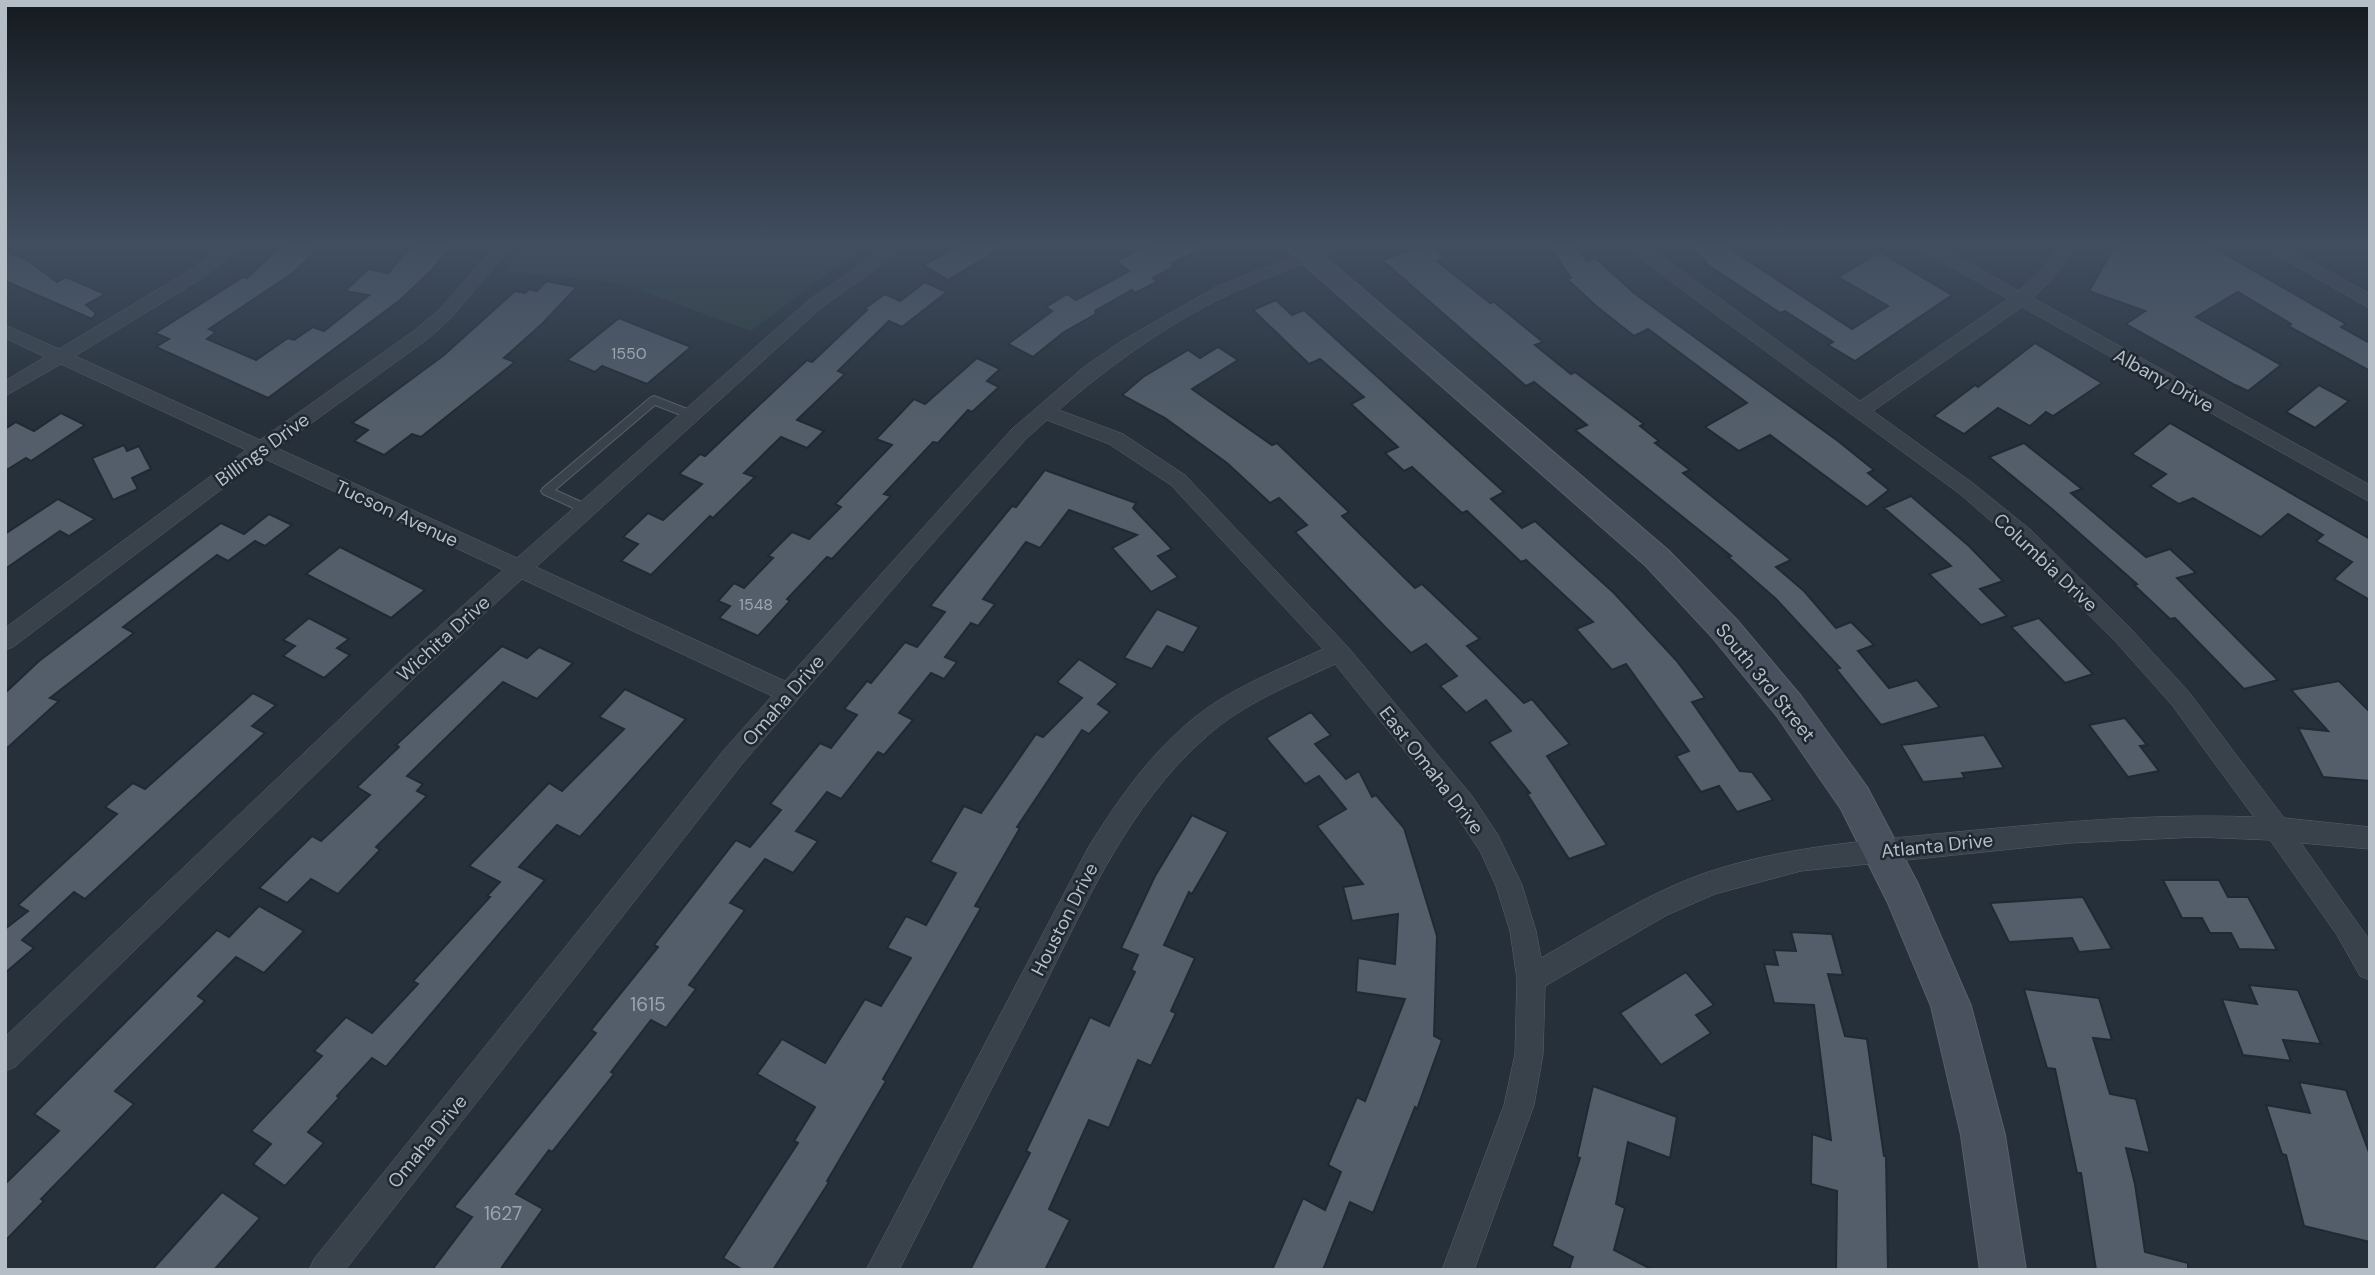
<svg xmlns="http://www.w3.org/2000/svg" width="2375" height="1275" font-family="'DM Sans',sans-serif">
	<style>
		.green { fill: #2b3e3d }
		.building { fill: #535e6a; stroke: #212932; stroke-width: 2 }
		.lines { fill: none; stroke-linecap: round; stroke-linejoin: round }
		.lane-casing { stroke: #586069; stroke-width: 2 }
		.street-casing { stroke: #586069; stroke-width: 1 }
		.secondary-casing { stroke: #586069; stroke-width: 2 }
		.lane { fill: #39424b; fill-rule: evenodd }
		.street { fill: #39424b; fill-rule: evenodd }
		.secondary { fill: #48515d; fill-rule: evenodd }
		.labels { text-anchor: middle; stroke-width: 5; stroke-linejoin: round; paint-order: stroke }
		.number-label { font-size: 16px; fill: #9ca5af }
		.street-label { font-size: 19px; fill: #b5bdc6; stroke: #1f2730 }
		.near-number-label { font-size: 19px; fill: #9ca5af }
	</style>
	<rect width="100%" height="100%" fill="#26303a"/>
	<!-- green -->
	<path class="green" d="M524,244H874L828,273L751,331L619,283L505,271Z"/>
	<!-- building -->
	<g class="building">
		<path d="M283,244H323L293,273L209,329L216,332L207,339L256,360L288,338L294,340L313,327L324,331L369,295L345,291L368,269L388,273L414,244H454L431,271L399,301L268,398L156,347L169,339L155,333L243,277L247,278Z"/>
		<path d="M961,244H1008L948,280L924,265Z"/>
		<path d="M1153,244H1212L1172,263L1174,266L1153,278L1157,282L1135,293L1132,290L1095,311L1096,314L1064,332L1033,357L1008,344L1052,311L1046,307L1067,294L1076,300L1129,271L1116,261Z"/>
		<path d="M1429,244L1446,258L1437,261L1490,303L1494,302L1543,342L1535,345L1571,374L1575,372L1644,424L1640,426L1659,441L1655,443L1690,470L1683,473L1791,560L1776,567L1804,591L1836,628L1851,622L1874,645L1858,651L1889,688L1917,680L1940,707L1881,725L1836,669L1840,668L1776,599L1728,557L1731,556L1575,430L1587,425L1534,382L1526,386L1382,260Z"/>
		<path d="M1548,244H1575L1587,261L1596,258L1634,293L1838,441L1874,470L1868,473L1889,490L1867,507L1770,435L1739,451L1705,427L1747,403L1648,329L1634,336L1596,306L1567,279L1571,278Z"/>
		<path d="M1687,244H1736L1732,250L1852,329L1888,306L1838,277L1880,252L1952,295L1855,361L1828,345L1833,342L1785,311L1780,313L1705,263L1707,262Z"/>
		<path d="M2116,244H2208L2346,324L2341,327L2370,343V371L2288,326L2291,324L2238,292L2196,317L2281,365L2248,391L2235,385L2126,324L2145,311L2089,291Z"/>
		<path d="M5,251L27,260L57,282L66,277L105,294L86,305L96,313L92,319L5,281Z"/>
		<path d="M546,281L577,287L543,323L504,358L515,362L421,437L412,434L384,455L354,441L368,430L352,423L444,355L515,291L525,293L529,289L537,291Z"/>
		<path d="M925,282L947,292L902,327L889,321L838,371L845,374L797,420L824,431L807,448L781,437L744,473L755,477L713,518L710,516L651,575L621,561L638,544L623,537L648,513L663,520L702,484L679,474L700,454L705,456L807,360L812,362L867,310L864,309L885,294L900,301Z"/>
		<path d="M1276,300L1292,315L1304,310L1504,492L1491,499L1522,528L1535,521L1614,593L1676,660L1705,698L1692,702L1740,771L1752,772L1773,800L1737,812L1719,786L1701,792L1676,756L1689,751L1626,664L1612,670L1576,629L1593,622L1526,560L1521,562L1467,511L1462,513L1412,467L1404,471L1385,453L1398,447L1351,404L1364,397L1320,359L1309,364L1253,310Z"/>
		<path d="M619,318L691,347L647,384L602,366L595,372L567,360Z"/>
		<path d="M2035,343L2102,383L2053,416L2046,412L2030,426L1998,408L1964,434L1934,416L1975,385L1978,387Z"/>
		<path d="M1218,347L1238,360L1192,389L1272,445L1277,443L1349,512L1342,516L1415,588L1422,584L1480,639L1467,646L1524,703L1532,699L1570,744L1547,756L1607,845L1569,859L1527,794L1530,793L1489,742L1511,731L1486,700L1466,713L1440,686L1457,676L1426,644L1411,653L1385,627L1295,532L1307,525L1279,498L1270,503L1227,463L1165,418L1122,395L1143,377L1188,350L1200,358Z"/>
		<path d="M977,358L1000,369L987,381L999,387L972,412L968,410L938,443L933,442L884,494L891,496L832,559L827,557L787,599L790,601L758,636L719,618L730,606L718,601L734,583L744,588L773,558L768,556L792,532L809,539L841,507L835,504L892,445L876,439L914,399L925,404Z"/>
		<path d="M2319,385L2349,401L2315,428L2286,412Z"/>
		<path d="M61,413L85,425L31,461L26,458L5,471V429L16,422L34,431Z"/>
		<path d="M2170,423L2370,539V600L2334,579L2352,562L2316,541L2323,535L2288,514L2261,537L2193,498L2179,504L2150,486L2166,474L2132,454Z"/>
		<path d="M2024,443L2082,489L2071,493L2146,557L2170,549L2196,573L2177,578L2278,680L2244,689L2175,618L2170,619L2134,585L2137,584L2052,509L1989,457Z"/>
		<path d="M124,445L127,451L139,446L151,469L132,478L138,489L113,500L92,458Z"/>
		<path d="M1045,470L1136,503L1133,508L1172,549L1158,556L1178,577L1151,592L1112,548L1137,535L1069,510L1040,548L1026,542L983,599L995,604L978,626L971,623L945,657L957,662L944,679L931,673L899,713L913,720L884,755L878,752L841,799L827,792L796,831L818,841L793,873L765,859L730,903L745,910L689,985L696,989L666,1028L651,1020L611,1072L614,1074L552,1152L549,1150L516,1194L543,1209L500,1270H432L472,1217L454,1207L596,1033L591,1030L658,947L654,945L736,840L750,847L781,810L770,804L820,743L831,748L857,715L844,709L867,681L871,683L905,642L917,647L945,612L930,606L1012,506L1016,507Z"/>
		<path d="M1911,496L1969,546L2003,581L1980,589L2007,616L1981,625L1929,574L1951,566L1884,508Z"/>
		<path d="M58,499L95,519L69,536L60,531L5,569V534Z"/>
		<path d="M269,514L292,525L265,546L255,541L228,561L217,555L123,627L134,633L50,698L59,701L5,750V693L39,661L221,523L244,534Z"/>
		<path d="M340,547L425,590L391,618L306,574Z"/>
		<path d="M1157,609L1199,627L1183,653L1167,646L1152,669L1124,658Z"/>
		<path d="M309,618L349,639L337,648L350,655L324,678L283,656L295,646L283,640Z"/>
		<path d="M2039,618L2093,674L2065,683L2011,627Z"/>
		<path d="M502,646L527,658L539,647L573,663L537,699L503,682L407,776L423,784L417,791L427,796L376,847L380,850L338,894L311,879L287,903L259,888L312,836L321,841L370,795L357,787L399,747L396,745Z"/>
		<path d="M1079,659L1118,684L1098,704L1110,712L1089,734L1082,730L1017,827L1020,828L975,906L981,908L883,1079L886,1081L827,1181L829,1182L773,1270H743L723,1258L798,1143L794,1141L815,1107L757,1074L782,1039L825,1063L865,999L881,1006L911,958L887,948L906,916L926,925L956,873L930,862L964,806L981,813L1036,734L1043,737L1082,698L1057,682Z"/>
		<path d="M2339,681L2370,712V781L2323,777L2298,728L2328,731L2291,690Z"/>
		<path d="M625,689L686,719L580,837L557,825L519,867L545,880L386,1067L372,1058L337,1096L339,1098L308,1132L324,1143L285,1186L253,1164L271,1144L251,1131L322,1056L314,1051L346,1017L372,1033L418,984L413,981L490,897L487,896L500,882L469,866L549,783L562,791L624,729L599,717Z"/>
		<path d="M253,693L276,705L252,726L265,733L85,899L74,892L22,940L34,948L5,973V929L28,911L18,905L117,814L105,807L133,783L145,789Z"/>
		<path d="M1311,712L1331,735L1315,744L1346,779L1359,771L1372,797L1376,795L1404,828L1437,936L1434,1036L1442,1040L1417,1109L1415,1107L1373,1213L1350,1202L1323,1270H1272L1303,1198L1325,1210L1341,1172L1328,1165L1357,1097L1365,1101L1405,999L1356,992L1358,958L1395,964L1398,914L1352,921L1343,887L1363,884L1317,826L1346,809L1319,776L1305,784L1266,738Z"/>
		<path d="M2125,718L2147,745L2140,746L2159,771L2128,777L2089,725Z"/>
		<path d="M1984,735L2004,768L1962,773L1965,778L1923,782L1901,745Z"/>
		<path d="M1192,815L1228,832L1192,894L1189,892L1164,945L1195,958L1171,1011L1176,1013L1151,1066L1138,1060L1109,1128L1089,1120L1049,1209L1070,1220L1045,1270H970L1030,1153L1026,1151L1090,1017L1109,1026L1135,972L1131,970L1138,955L1121,948L1155,876Z"/>
		<path d="M2163,880H2219L2228,897H2248L2277,950L2239,949L2231,933H2210L2202,918H2182Z"/>
		<path d="M2083,897L2112,949L2079,952L2072,938L2009,942L1990,903Z"/>
		<path d="M259,906L304,931L264,973L236,957L198,996L205,1001L115,1091L134,1104L41,1199L44,1201L5,1241V1184L59,1131L34,1114L217,930L229,937Z"/>
		<path d="M1791,932L1832,934L1843,975L1828,974L1845,1036L1867,1039L1884,1156H1886L1888,1270H1836L1837,1191L1811,1184L1812,1134L1831,1140L1814,1005L1774,1003L1764,964L1778,965L1774,950L1796,951Z"/>
		<path d="M1686,972L1714,1005L1696,1015L1711,1033L1661,1065L1620,1013Z"/>
		<path d="M2249,985L2298,990L2321,1044L2283,1040L2291,1061L2243,1055L2222,999L2257,1004Z"/>
		<path d="M2024,989L2099,998L2112,1040L2093,1038L2110,1094L2136,1099L2150,1153L2126,1148L2135,1184L2145,1252L2188,1263V1270H2096L2081,1173H2077L2055,1069L2047,1068Z"/>
		<path d="M2299,1082L2346,1090L2370,1155V1242L2304,1226L2286,1155L2282,1154L2266,1105L2310,1113Z"/>
		<path d="M1593,1086L1677,1117L1670,1158L1628,1142L1616,1204L1625,1208L1614,1250L1653,1270H1569L1573,1257L1552,1246L1580,1158L1577,1157Z"/>
		<path d="M222,1192L260,1218L214,1270H152Z"/>
	</g>
	<g class="lines">
		<defs>
			<path id="lane" d="M654,396L695,412L696,415L691,419L655,405L555,490L590,506L592,509L590,512H582L543,494L541,491L543,488L650,398Z"/>
			<g id="street">
				<path d="M227,244H246L204,277L75,356L260,440L415,330L439,310L497,244H514L451,318L429,338L277,448L517,558L809,300L891,244H910L821,308L536,567L785,681L1012,429L1084,367L1123,340L1218,286L1326,244H1348L1346,248C1308,263 1269,276 1232,293C1171,322 1109,365 1059,410L1123,434L1185,475L1347,646L1472,796L1498,835L1522,885L1536,931L1541,958C1596,927 1651,891 1711,871C1789,846 1865,841 1946,833C2049,823 2151,813 2254,817L2172,705L2115,641L2016,543L1960,494L1650,266L1626,244H1645L1860,401L2008,299L1917,248L1915,244H1935L2019,291L2042,269L2061,244H2077L2054,277L2033,298L2370,485V502L2022,307L1873,411L1974,484L2032,531L2131,629L2188,691L2284,818L2370,827V849L2301,843L2370,941V980L2360,976L2337,935L2270,840L2197,837L2070,843L1801,871L1715,894L1667,915L1545,986L1543,1054L1534,1105L1474,1270H1442L1504,1105L1515,1054L1517,979L1510,931L1496,886L1480,851L1454,812L1335,664C1291,685 1244,703 1207,736C1127,806 1086,904 1039,996C992,1088 945,1179 899,1270H866L1088,848C1122,793 1161,738 1216,702C1249,681 1287,666 1323,649L1171,485L1109,444L1047,420L1026,439L923,554L742,764L345,1270H309L314,1259L724,750L772,696L522,579L419,673L15,1067L5,1071V1037L403,659L503,570L263,458L13,647L5,650V628L246,450L61,364L5,396V381L45,357L5,338V325L59,349L192,269Z"/>
				<path d="M2258,244H2279L2370,294V308Z"/>
			</g>
			<path id="secondary" d="M1283,244H1310L1668,550L1737,620L1801,696L1867,787L1918,884L1971,1006L2005,1135L2026,1270H1980L1961,1135L1931,1006L1888,903L1841,809L1777,716L1713,638L1646,566L1286,249Z"/>
		</defs>
		<!-- lane casing -->
		<use href="#lane" class="lane-casing"/>
		<!-- street casing -->
		<use href="#street" class="street-casing"/>
		<!-- secondary casing -->
		<use href="#secondary" class="secondary-casing"/>
		<!-- lane -->
		<use href="#lane" class="lane"/>
		<!-- street -->
		<use href="#street" class="street"/>
		<!-- secondary -->
		<use href="#secondary" class="secondary"/>
	</g>
	<!-- sky -->
	<linearGradient id="sky" x2="0" y2="1"><stop stop-color="#151a20"/><stop offset="0.58" stop-color="#414e60"/><stop offset="1" stop-color="#414e60" stop-opacity="0"/></linearGradient>
	<rect width="2375" height="422" fill="url(#sky)"/>
	<g class="labels">
		<!-- number labels -->
		<g class="number-label">
			<text x="629" y="359">1550</text>
			<text x="756" y="610">1548</text>
		</g>
		<!-- street labels -->
		<g class="street-label">
			<text transform="translate(2164 380) rotate(29)" y="7">Albany Drive</text>
			<text transform="translate(262 449) rotate(-36)" y="7">Billings Drive</text>
			<text transform="translate(397 513) rotate(25)" y="7">Tucson Avenue</text>
			<text transform="translate(2046 562) rotate(43)" y="7">Columbia Drive</text>
			<text transform="translate(443 638) rotate(-42)" y="7">Wichita Drive</text>
			<text transform="translate(1766 682) rotate(51)" y="7">South 3rd Street</text>
			<text transform="translate(783 700) rotate(-49)" y="7">Omaha Drive</text>
			<text transform="translate(1432 770) rotate(52)" y="7">East Omaha Drive</text>
			<text transform="translate(1937 845) rotate(-6)" y="7">Atlanta Drive</text>
			<text transform="translate(1064 919) rotate(-63)" y="7">Houston Drive</text>
			<text transform="translate(427 1141) rotate(-51)" y="7">Omaha Drive</text>
		</g>
		<!-- near-number labels -->
		<g class="near-number-label">
			<text x="648" y="1011">1615</text>
			<text x="503" y="1220">1627</text>
		</g>
	</g>
	<!-- border -->
	<rect width="2375" height="1275" fill="none" stroke="#b5bdc6" stroke-width="14"/>
</svg>
